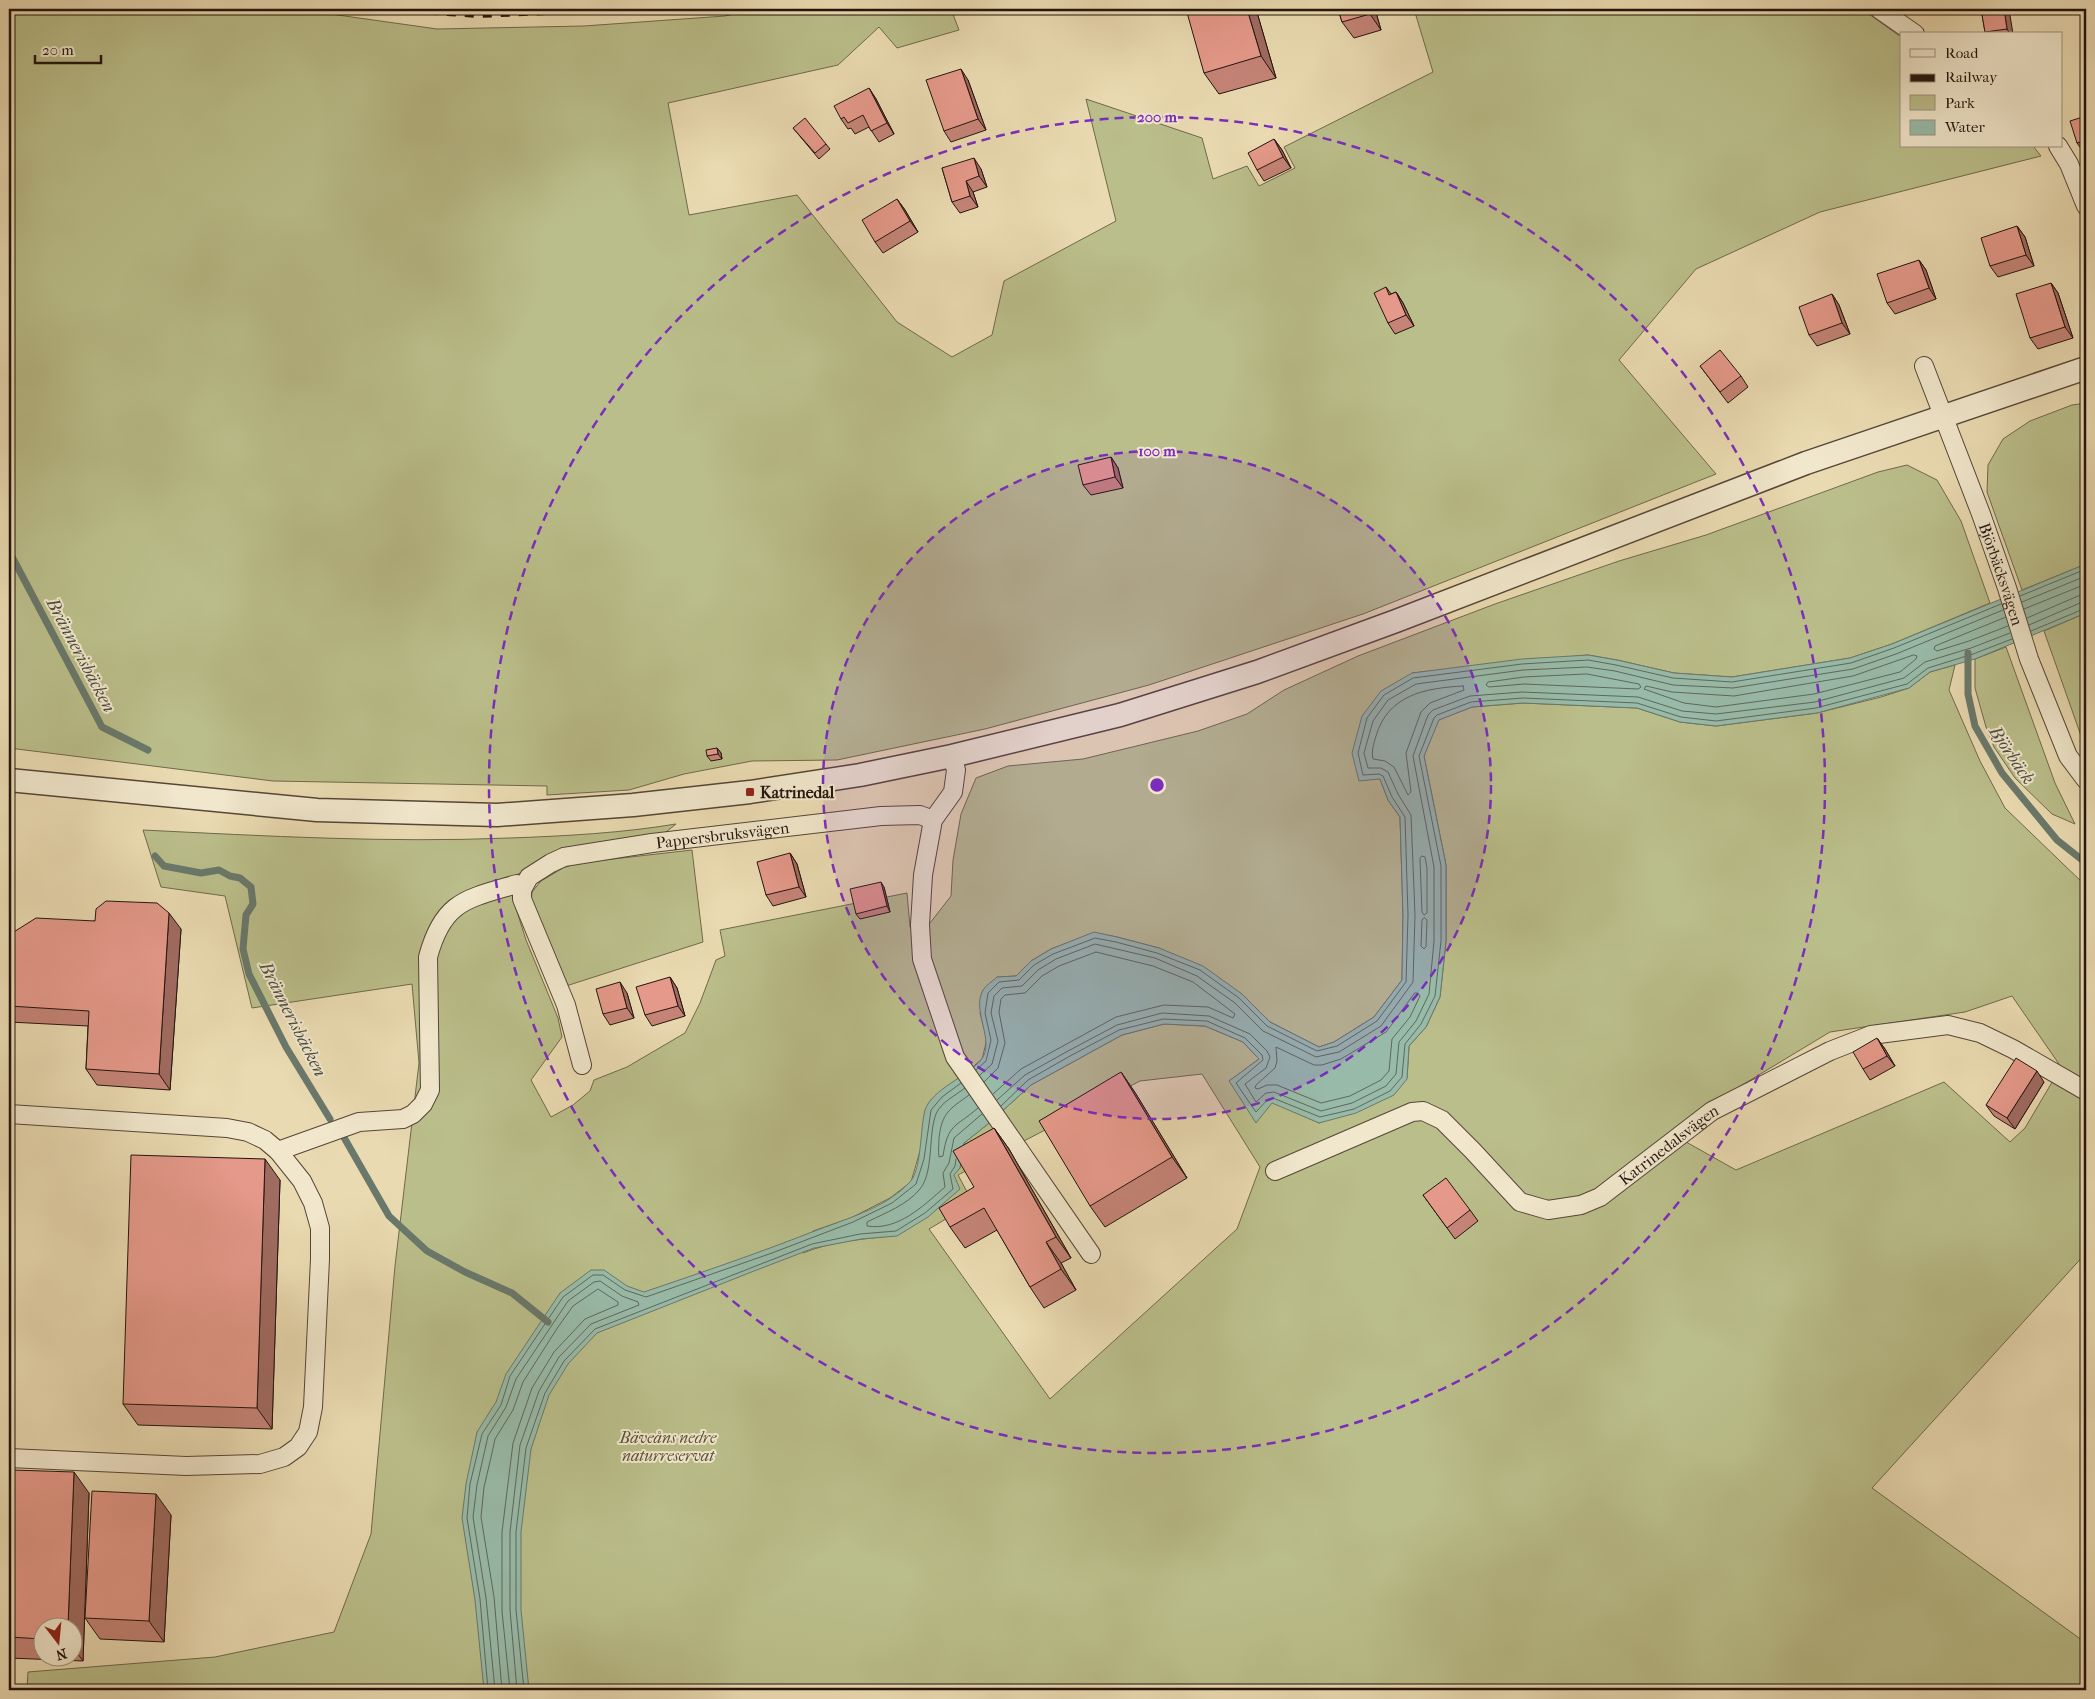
<svg xmlns="http://www.w3.org/2000/svg" width="2095" height="1699" font-family="'IM FELL French Canon',serif">
	<style>
		.green { fill: #babe8a; stroke: #6e694c; fill-rule: evenodd }
		.water { fill: #98bba9; stroke: #69786b }
		.lines { fill: none; stroke-linecap: round; stroke-linejoin: round }
		.shore { stroke: #5e685c; stroke-width: 1 }
		.stream { stroke: #69786b; stroke-width: 7 }
		.minor-casing { stroke: #554637; stroke-width: 20 }
		.tertiary-casing { stroke: #554637; stroke-width: 25 }
		.minor { stroke: #f1e7cc; stroke-width: 18 }
		.tertiary { stroke: #f1e7cc; stroke-width: 22 }
		.rail { stroke: #23140e; stroke-width: 4; stroke-dasharray: 9 9; stroke-linecap: butt }
		.wall { fill: #c58477; stroke: #23140e; fill-rule: evenodd }
		.shaded-wall { fill: #a06b61; stroke: #23140e }
		.building { fill: #e5998a; stroke: #23140e }
		.ring { fill: none; stroke: #7b2cbf; stroke-width: 2.5; stroke-dasharray: 9 6 }
		.poi-dot { fill: #8f2418; stroke: #f1e7cc; stroke-width: 2 }
		.labels { text-anchor: middle; stroke-width: 4; stroke-linejoin: round; paint-order: stroke }
		.street-label { font-size: 16px; fill: #23140e; stroke: #f1e7cc }
		.poi-label { font-size: 16px; font-weight: bold; fill: #23140e; stroke: #f1e7cc; text-anchor: start }
		.park-label { font-size: 16px; font-style: italic; fill: #585039; stroke: #f1e7cc }
		.water-label { font-size: 18px; font-style: italic; fill: #4c4e44; stroke: #f1e7cc }
		.centre { fill: #7b2cbf; stroke: #f1e7cc; stroke-width: 2.5 }
		.ring-label { font-size: 15px; text-anchor: middle; font-weight: bold; fill: #7b2cbf; stroke: #f1e7cc; stroke-width: 4; stroke-linejoin: round; paint-order: stroke }
	</style>
	<rect width="100%" height="100%" fill="#eadab1"/>
	<filter id="stains"><feTurbulence type="fractalNoise" baseFrequency=".004" numOctaves="4"/><feColorMatrix values="0 0 0 0 .2 0 0 0 0 .09 0 0 0 0 .02 0 0 0 .5 -.17"/></filter>
	<radialGradient id="worn" r=".72"><stop offset=".6" stop-color="#630" stop-opacity="0"/><stop offset="1" stop-color="#630" stop-opacity=".3"/></radialGradient>
	<!-- green -->
	<g class="green">
		<path d="M9,9H295L437,29L584,26L725,16L756,9H951L959,30L897,48L879,27L838,65L668,103L689,215L797,195L897,322L952,357L992,335L1004,281L1116,221L1086,99L1202,138L1213,179L1247,166L1259,186L1295,168L1284,147L1433,72L1414,9H1862L1901,37V146H2033L2041,156L1820,212L1696,269L1619,360L1716,474L1363,614L1149,685L985,729L837,760L752,761L684,774L629,790L547,795V786L273,781L9,748Z"/>
		<path d="M2086,403V564L2022,590L1987,492L1988,465L2003,439L2030,421L2072,405Z"/>
		<path d="M1907,465L1937,480L1961,521L1990,603L1892,644L1850,658L1732,677L1674,673L1617,660L1588,655L1412,673L1380,779L1388,800L1400,817L1403,915L1402,980L1374,1017L1334,1042L1319,1047L1270,1022L1242,994L1159,948L1117,937L1094,933L1051,949L1031,961L1016,976L997,977L980,1013L987,1039L982,1059L962,1076L920,1151L911,1182L890,1198L851,1218L813,1231L803,1253C832,1241 866,1239 897,1235L960,1168L964,1143L988,1124L1031,1085L1122,1035L1164,1024L1205,1026L1243,1042L1259,1059L1229,1081L1319,1123L1407,1078L1409,1046L1426,1027L1440,997L1446,941V865L1424,756L1438,720L1472,707L1523,703L1637,708L1680,722L1716,726L1817,713L1881,697L1909,688L1930,672L1955,665L1949,690L1980,761L2005,808L2086,886V1253L1872,1488L2086,1643V1690H27L28,1672L215,1657L334,1632L371,1534L395,1266L419,1063L412,984L252,1008L225,896L161,887L143,830C265,836 387,843 510,838C566,836 622,833 676,824L661,836L590,844L551,858L516,875L513,899L526,940L558,1018L562,1037L531,1080L551,1117L573,1105L590,1091L594,1080L627,1067L685,1033L700,1003L716,960L725,956L720,930L907,893L910,927L930,923L951,896L953,860L961,814L976,778L1008,766L1083,759L1198,731L1247,714L1284,690L1358,656L1495,604L1619,561L1706,535L1878,472ZM2012,996L2061,1067L2025,1128L2010,1142L1944,1082L1736,1170L1679,1138L1714,1102L1830,1032L1965,1012ZM1202,1074L1260,1167L1237,1229L1050,1399L929,1229L973,1203L958,1175L1140,1081Z"/>
		<path d="M2086,613V750L2044,631Z"/>
		<path d="M2006,647L2055,783L2075,824L2052,814L2015,778L1994,747L1986,727L1975,688V659Z"/>
		<path d="M692,850L703,942L566,986L531,905L532,892L541,881L563,868L578,863Z"/>
	</g>
	<!-- water -->
	<path class="water" d="M2086,564V613L1975,659L1930,672L1909,688L1817,713L1716,726L1680,722L1637,708L1523,703L1472,707L1439,720L1424,756L1446,865V941L1440,997L1426,1027L1409,1046L1407,1079L1394,1095L1356,1113L1319,1123L1272,1103L1256,1123L1229,1081L1259,1059L1243,1042L1205,1026L1164,1024L1122,1035L1031,1085L988,1124L964,1143L960,1168L954,1175L960,1189L928,1217L897,1236L861,1239L814,1248L754,1271L597,1333L568,1364L549,1395L531,1449L521,1532V1610L529,1690H484L475,1600L462,1518L466,1484L477,1432L496,1402L506,1374L560,1293L591,1270H604L627,1286L644,1292C700,1273 756,1254 812,1232C845,1219 884,1209 909,1183C922,1171 920,1128 925,1110C932,1089 967,1077 981,1060C996,1041 971,1011 983,990C986,985 993,981 997,977L1016,976L1031,961L1051,949L1094,932L1117,937L1159,948L1203,966L1242,994L1270,1022L1319,1047L1334,1042L1374,1017L1402,980L1403,915L1400,817L1388,800L1380,779L1359,781L1352,753L1362,716L1381,691L1412,673L1522,659L1588,655L1617,660L1674,673L1732,677L1850,658L1892,644Z"/>
	<g class="lines">
		<!-- shore -->
		<g class="shore">
			<path d="M2020,596L2086,569"/>
			<path d="M2022,602L2086,576"/>
			<path d="M2024,609L2086,584"/>
			<path d="M2006,617L1935,646L1934,649L1937,651L1969,641L2008,626"/>
			<path d="M2027,618L2078,596L2086,595"/>
			<path d="M2029,625L2080,603L2086,602"/>
			<path d="M2031,631L2086,608"/>
			<path d="M1914,655L1917,656L1916,659L1900,672L1814,694L1716,707L1684,703L1644,689L1646,686L1672,692L1734,696L1853,676Z"/>
			<path d="M1587,674L1639,684L1641,687L1638,689L1524,684L1489,687L1486,685L1488,682L1524,677Z"/>
			<path d="M1463,686L1464,690L1430,703L1421,712L1406,753L1411,792L1408,795L1394,767L1385,761L1373,759C1371,751 1374,743 1376,736C1388,695 1425,688 1463,686Z"/>
			<path d="M1422,856L1425,857L1427,868V913L1424,915L1422,912L1420,859Z"/>
			<path d="M1425,918L1427,920L1426,947L1424,949L1421,946L1422,920Z"/>
			<path d="M1415,993H1418L1420,996L1410,1017L1392,1039L1389,1071L1381,1080L1350,1096L1321,1103L1277,1085H1267L1258,1089L1255,1088L1256,1085L1275,1068L1277,1061L1276,1047L1314,1065H1322L1341,1059L1386,1032Z"/>
			<path d="M976,1070L986,1061L991,1040L985,1013L988,993L999,982L1019,980L1034,965L1053,954L1095,938L1116,942L1157,953L1200,970L1239,998L1267,1026L1317,1051L1337,1046L1377,1021L1406,982L1408,915L1405,817L1392,797L1383,776L1379,774L1363,775L1358,753L1367,718L1384,695L1413,678L1522,664L1588,660L1616,665L1673,678L1732,682L1851,663L1894,648L2001,604"/>
			<path d="M980,1075L992,1064L998,1041L991,1013L994,996L1002,988L1022,986L1038,970L1056,959L1095,944L1155,958L1197,976L1235,1003L1263,1031L1316,1057L1339,1052L1381,1026L1413,982L1415,915L1411,815L1398,794L1388,772L1381,768H1368L1364,753L1373,721L1388,700L1416,684L1523,670L1587,667L1615,671L1673,685L1733,688L1853,669L1896,654L2003,610"/>
			<path d="M984,1082L998,1068L1005,1043L999,1012L1001,999L1005,995L1025,993L1042,976L1059,966L1096,952L1153,966L1193,982L1235,1014L1233,1018L1208,1007L1164,1005L1116,1017L1021,1069L993,1094"/>
			<path d="M965,1088C955,1096 941,1102 936,1114C928,1134 934,1172 920,1189C907,1205 885,1213 867,1222V1226C898,1231 923,1206 945,1187L943,1173L949,1163L954,1138L982,1114"/>
			<path d="M969,1095C950,1109 942,1112 939,1138C939,1144 938,1151 939,1157L943,1156C948,1123 955,1128 978,1108"/>
			<path d="M997,1100L1025,1075L1068,1051L1117,1025L1162,1013L1209,1016L1250,1034L1267,1051L1270,1057L1266,1068L1245,1084L1256,1102L1266,1093L1274,1092L1321,1111L1352,1103L1386,1086L1396,1074L1399,1042L1416,1021L1429,994L1434,941V867L1413,756L1428,715L1433,710L1470,696L1522,692L1638,697L1682,711L1716,714L1815,702L1904,678L1925,662L1971,648L2010,633"/>
			<path d="M1001,1106L1028,1080L1070,1056L1119,1030L1163,1019L1207,1021L1245,1038L1262,1055L1263,1060L1236,1083L1256,1112L1268,1099L1273,1098L1320,1117L1354,1109L1390,1091L1402,1077L1405,1044L1421,1024L1435,996L1441,941V866L1419,756L1434,718L1437,715L1471,702L1523,698L1637,703L1681,717L1716,721L1816,708L1907,684L1928,668L1973,654L2012,639"/>
			<path d="M488,1690L480,1599L467,1518L470,1484L482,1434L501,1405L510,1376L563,1297L593,1275H603L625,1290L646,1297L772,1253L853,1222L892,1203L916,1184L924,1159L931,1110L942,1097L961,1083"/>
			<path d="M495,1690L486,1598L473,1517L477,1485L488,1436L506,1407L516,1379L568,1301L594,1282L600,1281L622,1296L638,1302L639,1305L591,1324L559,1357L539,1391L520,1445L510,1532V1610L517,1690"/>
			<path d="M502,1690L494,1597L481,1517L484,1487L492,1453L495,1439L513,1410L523,1382L558,1327L573,1306L598,1289L618,1302V1305L585,1319L554,1352L532,1388L513,1443L502,1532V1611L510,1690"/>
			<path d="M524,1690L516,1610V1532L526,1448L545,1393L564,1361L595,1329L812,1244L860,1234L896,1231L925,1213L953,1189L950,1174L955,1166L956,1159"/>
		</g>
		<!-- stream -->
		<g class="stream">
			<path d="M9,551L102,727L148,750"/>
			<path d="M1968,653V694L1975,726L2002,773L2057,840L2086,863"/>
			<path d="M155,856L164,866L201,873L219,870L230,876L240,878L251,887L253,904L246,915L243,949L249,974L286,1047L330,1119"/>
			<path d="M342,1134L389,1216L427,1251L465,1272L512,1293L548,1322"/>
		</g>
		<defs>
			<g id="minor">
				<path d="M1879,9L1915,34"/>
				<path d="M2058,146L2069,164L2086,206"/>
				<path id="s1" d="M1924,366L1981,514L2007,588L2029,659L2068,756L2086,780"/>
				<path d="M952,756L956,770L953,792L933,820L923,875L920,925L922,959L955,1057L1091,1254"/>
				<path id="s2" d="M582,1065L566,1005L522,899V890L529,877L551,863L564,857L652,843L881,816L920,815L933,820"/>
				<path d="M9,1114L227,1128L248,1132L265,1140L278,1151L302,1181L313,1203L320,1228V1259L313,1407L308,1432L298,1447L284,1457L260,1464L186,1466L9,1458"/>
				<path d="M278,1151L359,1122L403,1119L413,1114L423,1104L430,1090L428,957C443,901 466,899 517,884L523,886"/>
				<path id="s3" d="M1275,1171L1412,1112L1423,1111L1442,1120L1473,1151L1520,1202L1548,1210L1581,1205L1600,1197L1712,1111L1830,1051L1871,1035L1948,1025L1980,1033L2013,1049L2086,1091"/>
			</g>
			<path id="tertiary" d="M9,780L317,810L497,815L633,805L750,792L860,775L952,756L1120,715L1257,672L1396,621L1806,463L2086,368"/>
		</defs>
		<!-- minor casing -->
		<use href="#minor" class="minor-casing"/>
		<!-- tertiary casing -->
		<use href="#tertiary" class="tertiary-casing"/>
		<!-- minor -->
		<use href="#minor" class="minor"/>
		<!-- tertiary -->
		<use href="#tertiary" class="tertiary"/>
		<!-- rail -->
		<path class="rail" d="M375,9L478,16L571,12L602,9"/>
	</g>
	<!-- wall -->
	<g class="wall">
		<path d="M1256,9L1276,78L1219,94L1204,73Z"/>
		<path d="M1338,9H1375L1381,30L1354,38L1342,22Z"/>
		<path d="M1981,9L2013,34H1986L1985,32Z"/>
		<path d="M968,80L986,130L951,142L944,131Z"/>
		<path d="M869,88L876,99L894,134L879,142L869,127L855,134L851,128L848,129L841,119Z"/>
		<path d="M2086,116V154H2085L2077,143Z"/>
		<path d="M793,128L826,144L830,149L819,159Z"/>
		<path d="M1274,139L1282,150L1291,168L1264,181L1257,170Z"/>
		<path d="M942,168L981,169L987,187L973,192L978,207L960,213L952,202Z"/>
		<path d="M897,199L905,210L918,232L883,253L875,242Z"/>
		<path d="M2017,226L2025,237L2034,266L1998,277L1990,266Z"/>
		<path d="M1919,260L1926,270L1936,299L1895,314L1887,303Z"/>
		<path d="M2051,283L2058,293L2073,338L2038,349L2030,338Z"/>
		<path d="M1386,287L1391,294L1396,292L1403,303L1414,326L1395,334L1388,323Z"/>
		<path d="M1832,294L1839,305L1850,334L1817,346L1809,335Z"/>
		<path d="M1700,366L1741,376L1748,387L1728,403Z"/>
		<path d="M1111,457L1118,468L1123,488L1091,495L1083,485Z"/>
		<path d="M717,748L721,753L722,759L711,761L707,756Z"/>
		<path d="M790,853L797,864L806,897L773,906L766,895Z"/>
		<path d="M884,887L890,912L860,919L856,914Z"/>
		<path d="M95,921L181,929L170,1090L97,1085L86,1069L88,1026L9,1022V935Z"/>
		<path d="M670,977L677,988L685,1016L652,1026L645,1015Z"/>
		<path d="M627,993L634,1018L610,1025L603,1014Z"/>
		<path d="M1877,1038L1885,1049L1895,1066L1870,1080L1863,1069Z"/>
		<path d="M1121,1072L1136,1094L1187,1178L1105,1227L1090,1206Z"/>
		<path d="M2044,1082L2015,1129L1994,1116L1986,1105Z"/>
		<path d="M994,1128L1009,1149L1071,1258L1061,1263L1076,1290L1044,1308L1030,1287L997,1230L965,1248L950,1227L974,1187Z"/>
		<path d="M280,1180L272,1429L138,1425L123,1404Z"/>
		<path d="M1423,1195L1470,1210L1478,1221L1455,1239Z"/>
		<path d="M89,1493L83,1661L9,1658V1556ZM42,1626H72V1656H42Z"/>
		<path d="M171,1515L164,1642L100,1639L85,1618Z"/>
	</g>
	<!-- shaded-wall -->
	<g class="shaded-wall">
		<path d="M1247,9H1256L1276,78L1261,56Z"/>
		<path d="M1369,9H1375L1381,30L1370,14Z"/>
		<path d="M2004,9H2009L2013,34H2010L2007,29Z"/>
		<path d="M961,69L968,80L986,130L978,119Z"/>
		<path d="M869,88L876,99L894,134L887,123Z"/>
		<path d="M1274,139L1282,150L1291,168L1283,157Z"/>
		<path d="M974,158L981,169L987,187L979,176Z"/>
		<path d="M966,181L973,192L978,207L970,196Z"/>
		<path d="M897,199L905,210L918,232L910,221Z"/>
		<path d="M2017,226L2025,237L2034,266L2026,255Z"/>
		<path d="M1919,260L1926,270L1936,299L1929,288Z"/>
		<path d="M2051,283L2058,293L2073,338L2065,327Z"/>
		<path d="M1396,292L1403,303L1414,326L1406,315Z"/>
		<path d="M1832,294L1839,305L1850,334L1842,323Z"/>
		<path d="M1111,457L1118,468L1123,488L1115,477Z"/>
		<path d="M717,748L721,753L722,759L718,754Z"/>
		<path d="M790,853L797,864L806,897L799,887Z"/>
		<path d="M881,882L884,887L890,912L887,906Z"/>
		<path d="M169,913L181,929L170,1090L159,1074Z"/>
		<path d="M670,977L677,988L685,1016L678,1006Z"/>
		<path d="M620,982L627,993L634,1018L627,1008Z"/>
		<path d="M1877,1038L1885,1049L1895,1066L1887,1056Z"/>
		<path d="M2037,1071L2044,1082L2015,1129L2007,1118Z"/>
		<path d="M1121,1072L1136,1094L1187,1178L1172,1157Z"/>
		<path d="M994,1128L1009,1149L1071,1258L1056,1237Z"/>
		<path d="M265,1159L280,1180L272,1429L257,1408Z"/>
		<path d="M1046,1242L1061,1263L1076,1290L1061,1269Z"/>
		<path d="M74,1472L89,1493L83,1661L72,1646V1626H68Z"/>
		<path d="M156,1494L171,1515L164,1642L149,1621Z"/>
	</g>
	<!-- building -->
	<g class="building">
		<path d="M1186,9H1247L1261,56L1204,73Z"/>
		<path d="M1338,9H1369L1370,14L1342,22Z"/>
		<path d="M1981,9H2004L2007,29L1985,32Z"/>
		<path d="M961,69L978,119L944,131L926,80Z"/>
		<path d="M869,88L887,123L871,131L863,115L848,123L844,117L841,119L834,106Z"/>
		<path d="M2086,116V141L2077,143L2070,121Z"/>
		<path d="M805,118L826,144L815,153L793,128Z"/>
		<path d="M1274,139L1283,157L1257,170L1248,153Z"/>
		<path d="M974,158L979,176L966,181L970,196L952,202L942,168Z"/>
		<path d="M897,199L910,221L875,242L862,220Z"/>
		<path d="M2017,226L2026,255L1990,266L1981,238Z"/>
		<path d="M1919,260L1929,288L1887,303L1877,274Z"/>
		<path d="M2051,283L2065,327L2030,338L2016,294Z"/>
		<path d="M1386,287L1389,295L1396,292L1406,315L1388,323L1374,293Z"/>
		<path d="M1832,294L1842,323L1809,335L1799,307Z"/>
		<path d="M1720,350L1741,376L1720,392L1700,366Z"/>
		<path d="M1111,457L1115,477L1083,485L1078,465Z"/>
		<path d="M717,748L718,754L707,756L706,750Z"/>
		<path d="M790,853L799,887L766,895L757,862Z"/>
		<path d="M881,882L887,906L856,914L850,889Z"/>
		<path d="M106,901L157,903L169,913L159,1074L86,1069L89,1011L9,1006V935L36,918L95,921L96,909Z"/>
		<path d="M670,977L678,1006L645,1015L636,987Z"/>
		<path d="M620,982L627,1008L603,1014L596,989Z"/>
		<path d="M1877,1038L1887,1056L1863,1069L1853,1052Z"/>
		<path d="M2016,1058L2037,1071L2007,1118L1986,1105Z"/>
		<path d="M1121,1072L1172,1157L1090,1206L1039,1121Z"/>
		<path d="M994,1128L1056,1237L1046,1242L1061,1269L1030,1287L984,1208L950,1227L939,1208L974,1187L953,1151Z"/>
		<path d="M131,1155L265,1159L257,1408L123,1404Z"/>
		<path d="M1446,1178L1470,1210L1447,1228L1423,1195Z"/>
		<path d="M12,1470L74,1472L68,1626H42V1639L9,1637V1556Z"/>
		<path d="M92,1491L156,1494L149,1621L85,1618Z"/>
	</g>
	<!-- distance rings -->
	<circle cx="1157" cy="785" r="334" fill="#7b2cbf" fill-opacity=".12"/>
	<g class="ring">
		<circle cx="1157" cy="785" r="334"/>
		<circle cx="1157" cy="785" r="668"/>
	</g>
	<!-- markers -->
	<rect class="poi-dot" x="745" y="787" width="10" height="10" rx="2.5"/>
	<g class="labels">
		<!-- street labels -->
		<g class="street-label">
			<text dy="6" stroke="none"><textPath href="#s1" startOffset="222">Björbäcksvägen</textPath></text>
			<text dy="6" stroke="none"><textPath href="#s2" startOffset="401">Pappersbruksvägen</textPath></text>
			<text dy="6" stroke="none"><textPath href="#s3" startOffset="464">Katrinedalsvägen</textPath></text>
		</g>
		<!-- poi labels -->
		<g class="poi-label">
			<text x="760" y="798">Katrinedal</text>
		</g>
		<!-- park labels -->
		<g class="park-label">
			<text x="668" y="1443">Bäveåns nedre<tspan x="668" dy="18">naturreservat</tspan></text>
		</g>
		<!-- water labels -->
		<g class="water-label">
			<text transform="translate(81 655) rotate(62)" y="6">Brännerisbäcken</text>
			<text transform="translate(2012 755) rotate(56)" y="6">Björbäck</text>
			<text transform="translate(293 1019) rotate(63)" y="6">Brännerisbäcken</text>
		</g>
	</g>
	<circle cx="1157" cy="785" r="8" class="centre"/>
	<g class="ring-label">
		<text x="1157" y="122">200 m</text>
		<text x="1157" y="456">100 m</text>
	</g>
	<!-- margin -->
	<rect width="2095" height="1699" fill="none" stroke="#eadab1" stroke-width="30"/>
	<rect x="10" y="10" width="2075" height="1679" fill="none" stroke="#23140e" stroke-width="2.5"/>
	<rect x="15" y="15" width="2065" height="1669" fill="none" stroke="#23140e"/>
	<!-- legend -->
	<rect x="1900" y="32" width="162" height="115" fill="#f1e7cc" stroke="#9f9380"/>
	<rect x="1910" y="49" width="25" height="8" fill="#f1e7cc" stroke="#9f9380"/>
	<text x="1945" y="58" font-size="15" fill="#23140e">Road</text>
	<rect x="1910" y="74" width="25" height="8" fill="#23140e" stroke="#9f9380"/>
	<text x="1945" y="82" font-size="15" fill="#23140e">Railway</text>
	<rect x="1910" y="95" width="25" height="15" fill="#babe8a" stroke="#9f9380"/>
	<text x="1945" y="108" font-size="15" fill="#23140e">Park</text>
	<rect x="1910" y="120" width="25" height="15" fill="#98bba9" stroke="#9f9380"/>
	<text x="1945" y="132" font-size="15" fill="#23140e">Water</text>
	<!-- north arrow -->
	<g transform="translate(58 1642) rotate(164)"><circle r="24" fill="#f1e7cc" stroke="#9f9380"/>
	<path d="M0-4L9 19L0 12L-9 19Z" fill="#8f2418"/>
	<text y="-8" font-size="14" font-weight="bold" text-anchor="middle" fill="#23140e">N</text>
	</g>
	<!-- scale -->
	<path d="M35 55v8h66v-8" fill="none" stroke="#23140e" stroke-width="2.5"/>
	<text x="42" y="55" font-size="15" fill="#23140e" stroke="#f1e7cc" stroke-width="4" paint-order="stroke">20 m</text>
	<rect width="100%" height="100%" filter="url(#stains)"/>
	<rect width="100%" height="100%" fill="url(#worn)"/>
</svg>
